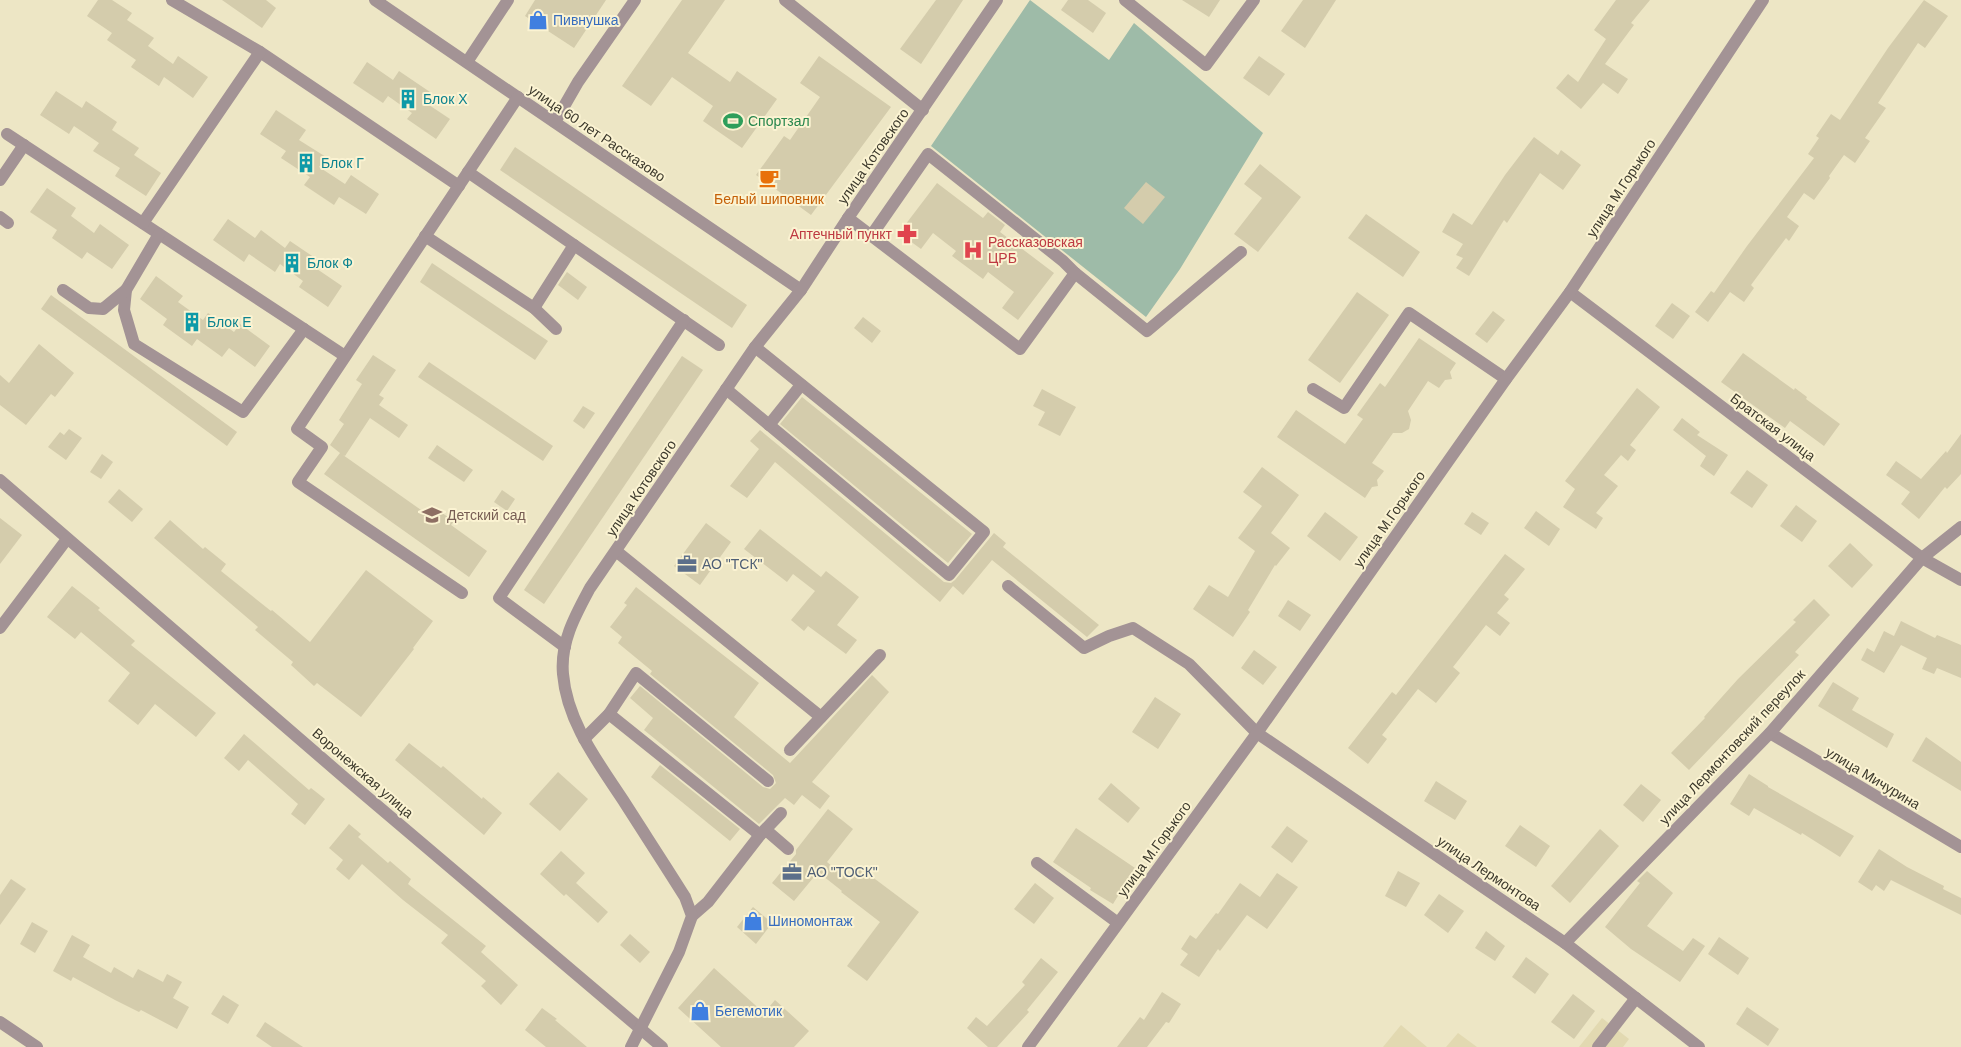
<svg xmlns="http://www.w3.org/2000/svg" width="1961" height="1047" font-family="Helvetica,sans-serif">
	<style>
		.built { fill: #e2d9b1 }
		.green { fill: #9ebba8 }
		.building { fill: #d4ccac }
		.lines { fill: none; stroke-linecap: round; stroke-linejoin: round }
		.minor { stroke: #a39395; stroke-width: 12 }
		.labels { text-anchor: middle; stroke-width: 4; stroke-linejoin: round; paint-order: stroke }
		.shop-label { font-size: 14px; fill: #366cbe; stroke: #fbf3d2; text-anchor: start }
		.culture-label { font-size: 14px; fill: #0d838f; stroke: #fbf3d2; text-anchor: start }
		.leisure-label { font-size: 14px; fill: #27864d; stroke: #fbf3d2; text-anchor: start }
		.street-label { font-size: 14px; fill: #3c392c; stroke: #fbf3d2 }
		.food-label { font-size: 14px; fill: #c56008; stroke: #fbf3d2 }
		.health-label { font-size: 14px; fill: #be3a42; stroke: #fbf3d2; text-anchor: end }
		.education-label { font-size: 14px; fill: #785e54; stroke: #fbf3d2; text-anchor: start }
		.service-label { font-size: 14px; fill: #4e5e75; stroke: #fbf3d2; text-anchor: start }
	</style>
	<rect width="100%" height="100%" fill="#ede6c5"/>
	<!-- built -->
	<g class="built">
		<path d="M1602,1018L1629,1039L1623,1047H1579Z"/>
		<path d="M1401,1025L1427,1047H1383Z"/>
		<path d="M1458,1033L1477,1047H1446Z"/>
	</g>
	<!-- green -->
	<path class="green" d="M1030,0L1109,60L1134,23L1263,133L1180,269L1146,317L931,146Z"/>
	<!-- building -->
	<g class="building">
		<path d="M98,0H112L132,13L127,20L154,38L148,46L173,64L178,56L208,77L193,98L164,77L159,86L131,67L136,60L107,40L112,33L87,16Z"/>
		<path d="M222,0H266L276,8L262,28Z"/>
		<path d="M535,0H606L574,48L525,16Z"/>
		<path d="M682,0H725L688,53L730,82L737,71L777,99L742,148L703,121L713,106L672,77L651,106L622,86Z"/>
		<path d="M936,0H963L921,64L900,49Z"/>
		<path d="M1068,0H1088L1106,13L1093,33L1061,10Z"/>
		<path d="M1182,0H1220L1209,17Z"/>
		<path d="M1303,0H1336L1305,48L1281,31Z"/>
		<path d="M1616,0H1650L1631,23L1634,25L1605,64L1628,79L1618,94L1603,83L1581,109L1556,88L1568,74L1578,82L1606,39L1594,30Z"/>
		<path d="M1924,0L1948,16L1925,48L1918,43L1878,103L1886,108L1865,138L1870,141L1855,163L1844,155L1829,176L1830,178L1814,200L1804,193L1787,217L1799,226L1789,241L1786,238L1768,262L1751,285L1754,288L1744,302L1730,292L1708,322L1695,312L1711,291L1714,293L1747,246L1814,158L1808,154L1819,138L1816,136L1831,114L1840,120L1888,48Z"/>
		<path d="M819,56L891,107L811,215L756,175L784,136L790,140L820,97L800,83Z"/>
		<path d="M1259,56L1285,74L1269,96L1243,78Z"/>
		<path d="M367,62L393,80L399,71L430,92L423,101L450,119L436,139L407,119L412,113L388,96L383,103L353,83Z"/>
		<path d="M56,91L82,108L86,101L117,122L112,130L139,148L134,155L161,173L146,196L115,176L120,168L93,151L99,143L74,126L69,134L40,115Z"/>
		<path d="M276,110L306,130L299,140L326,157L319,167L345,184L351,175L379,194L366,214L339,197L334,205L304,185L310,177L281,158L286,151L260,134Z"/>
		<path d="M1534,137L1558,155L1561,150L1581,165L1563,190L1540,173L1507,223L1504,220L1469,276L1456,268L1463,258L1456,255L1463,244L1442,232L1453,213L1472,225L1505,175Z"/>
		<path d="M515,147L747,305L732,328L500,170Z"/>
		<path d="M1260,164L1301,197L1258,252L1234,234L1262,198L1244,184Z"/>
		<path d="M1146,182L1165,197L1143,224L1124,208Z"/>
		<path d="M937,183L983,218L988,212L1005,225L1000,232L1054,273L1018,320L1002,308L1014,292L988,272L983,279L952,256L956,251L933,233L921,249L899,233Z"/>
		<path d="M47,188L76,208L71,216L94,233L100,224L129,245L112,269L87,252L82,259L52,238L57,230L30,212Z"/>
		<path d="M1366,214L1420,252L1403,277L1348,238Z"/>
		<path d="M228,219L255,238L261,230L285,248L290,241L321,262L317,269L342,286L328,307L299,287L303,281L280,264L275,272L249,254L244,262L213,240Z"/>
		<path d="M432,263L548,341L535,360L420,282Z"/>
		<path d="M567,272L587,287L578,300L558,285Z"/>
		<path d="M156,276L183,296L178,302L203,320L208,313L234,332L240,324L270,346L255,367L229,348L222,357L197,339L192,346L163,325L167,319L140,299Z"/>
		<path d="M1357,292L1389,315L1340,383L1308,360Z"/>
		<path d="M51,295L237,432L227,446L41,309Z"/>
		<path d="M1672,303L1690,316L1673,339L1655,326Z"/>
		<path d="M1493,311L1505,320L1487,343L1475,334Z"/>
		<path d="M863,317L881,331L872,343L854,328Z"/>
		<path d="M1419,338L1456,363L1450,372L1452,379L1445,380L1439,388L1428,381L1408,411L1411,420L1409,429L1402,433H1393L1372,463L1384,471L1377,480L1378,486L1372,487L1365,498L1277,437L1296,410L1345,444L1363,419L1357,415L1380,383L1385,387Z"/>
		<path d="M39,344L74,373L55,397L51,394L26,425L0,405V375L9,383Z"/>
		<path d="M1743,353L1794,390L1795,388L1807,397L1806,399L1840,424L1824,446L1790,421L1785,428L1721,382Z"/>
		<path d="M373,355L396,370L379,395L384,398L379,405L408,425L399,438L370,418L345,456L343,455L431,517L436,509L454,521L451,525L487,551L469,577L324,474L340,453L330,445L344,424L339,420L362,384L356,380Z"/>
		<path d="M682,356L703,370L544,604L524,590Z"/>
		<path d="M429,362L553,446L543,461L418,377Z"/>
		<path d="M1637,388L1660,407L1630,445L1636,450L1628,461L1621,455L1604,475L1618,486L1596,513L1603,518L1596,529L1563,507L1575,489L1565,481Z"/>
		<path d="M1042,389L1076,407L1060,436L1038,425L1045,412L1033,406Z"/>
		<path d="M802,397L972,534L948,563L780,424Z"/>
		<path d="M583,406L595,413L584,429L573,421Z"/>
		<path d="M1682,418L1700,432L1697,435L1728,455L1714,476L1700,466L1706,456L1673,430Z"/>
		<path d="M69,429L82,438L66,460L48,447L60,432L64,435Z"/>
		<path d="M760,430L944,582L951,583L955,580L994,533L1006,543L1003,547L1099,625L1087,637L992,560L963,595L953,586L940,602L775,462L747,498L730,486L759,449L750,441Z"/>
		<path d="M1961,434V474L1947,489L1945,487L1919,519L1901,504L1910,492L1886,475L1896,461L1921,479L1946,451L1947,453Z"/>
		<path d="M437,445L473,470L464,482L428,458Z"/>
		<path d="M102,454L113,462L101,479L90,472Z"/>
		<path d="M1262,467L1299,495L1271,533L1290,548L1276,566L1275,565L1248,610L1250,612L1233,637L1193,609L1209,585L1228,597L1255,551L1238,538L1262,506L1243,492Z"/>
		<path d="M1747,470L1768,485L1752,508L1730,493Z"/>
		<path d="M119,489L143,509L132,522L108,502Z"/>
		<path d="M502,490L515,499L507,511L494,502Z"/>
		<path d="M1796,505L1817,521L1802,542L1780,526Z"/>
		<path d="M1536,511L1560,529L1549,546L1524,528Z"/>
		<path d="M1325,512L1358,537L1340,561L1307,536Z"/>
		<path d="M1472,512L1489,523L1481,535L1464,524Z"/>
		<path d="M0,518L22,535L0,564Z"/>
		<path d="M170,520L203,549L205,547L226,564L221,571L271,611L272,610L310,642L366,570L433,621L413,648L414,649L361,717L317,683L314,686L291,665L293,662L255,630L258,627L154,538Z"/>
		<path d="M706,523L731,542L700,585L674,566Z"/>
		<path d="M760,529L821,577L826,571L859,597L837,625L857,640L846,654L808,626L804,631L791,620L815,591L793,574L787,582L744,549Z"/>
		<path d="M1850,543L1873,565L1852,588L1828,566Z"/>
		<path d="M1505,554L1525,569L1504,595L1509,599L1497,613L1510,623L1500,636L1486,625L1453,667L1460,673L1436,703L1418,689L1382,735L1387,739L1368,764L1348,748L1392,692L1396,695Z"/>
		<path d="M72,586L100,608L98,610L135,641L131,645L216,713L196,737L155,704L138,725L108,701L130,673L81,632L75,639L47,617Z"/>
		<path d="M636,587L759,683L734,717L790,763L872,675L889,692L812,782L830,796L820,809L802,795L794,805L785,798L759,824L644,730L653,718L630,698L640,686L763,787L770,789L776,783L773,775L650,674L652,671L618,643L622,637L610,627L627,605L624,603Z"/>
		<path d="M1814,599L1830,615L1795,652L1799,655L1689,770L1671,753L1705,718L1704,717L1738,679L1796,622L1793,620Z"/>
		<path d="M1288,600L1311,615L1300,631L1278,616Z"/>
		<path d="M1901,621L1935,638L1937,635L1961,645V678L1937,668L1934,674L1922,669L1927,658L1901,645L1884,673L1861,660L1867,648L1874,652L1884,631L1894,636Z"/>
		<path d="M1254,650L1277,667L1263,685L1241,668Z"/>
		<path d="M1833,682L1859,698L1852,710L1894,734L1887,748L1818,706Z"/>
		<path d="M1155,697L1181,714L1158,749L1132,732Z"/>
		<path d="M244,734L309,790L311,788L325,799L305,825L291,814L298,804L248,760L239,771L224,758Z"/>
		<path d="M1926,737L1961,762V791L1912,761Z"/>
		<path d="M409,743L441,768L443,766L482,799L483,797L502,813L484,835L395,760Z"/>
		<path d="M660,765L740,829L730,841L651,777Z"/>
		<path d="M558,772L588,799L560,831L529,804Z"/>
		<path d="M1749,774L1768,786V787L1854,836L1840,857L1802,833L1801,835L1754,808L1749,816L1730,804Z"/>
		<path d="M1436,781L1467,801L1455,820L1424,801Z"/>
		<path d="M1111,783L1140,808L1128,823L1098,799Z"/>
		<path d="M1641,784L1661,800L1643,822L1623,805Z"/>
		<path d="M828,809L853,829L827,862L850,881L859,867L919,912L867,981L847,966L880,922L841,892L842,891L818,872L794,901L772,883L796,854V850Z"/>
		<path d="M349,824L361,834L358,837L388,863L390,861L411,879L408,884L486,946L481,952L518,985L501,1005L481,986L486,981L441,943L448,935L403,900L362,864L349,880L336,869L343,860L329,848Z"/>
		<path d="M1520,825L1550,846L1536,867L1505,846Z"/>
		<path d="M1287,826L1308,841L1292,863L1271,847Z"/>
		<path d="M1076,828L1135,868L1113,904L1090,890L1091,888L1053,862Z"/>
		<path d="M1600,829L1619,846L1570,903L1551,886Z"/>
		<path d="M1879,849L1907,867L1944,886L1943,889L1961,898V915L1891,880L1884,891L1876,885L1872,891L1858,882Z"/>
		<path d="M561,851L585,873L576,883L608,912L598,923L566,894L564,896L540,874Z"/>
		<path d="M1398,871L1420,883L1406,907L1385,896Z"/>
		<path d="M1647,871L1673,893L1647,926L1683,951L1693,938L1705,946L1680,982L1631,949L1605,927L1640,883L1637,881Z"/>
		<path d="M1277,873L1298,887L1267,929L1247,915L1220,951L1218,949L1199,977L1180,965L1188,954L1181,949L1190,935L1196,939L1216,913L1218,914L1240,883L1260,897Z"/>
		<path d="M11,879L26,889L0,925V895Z"/>
		<path d="M1035,883L1054,898L1034,924L1014,909Z"/>
		<path d="M1439,894L1464,911L1448,933L1424,915Z"/>
		<path d="M753,907L772,923L756,944L737,927Z"/>
		<path d="M32,922L48,931L35,953L20,944Z"/>
		<path d="M1486,931L1505,946L1495,961L1475,948Z"/>
		<path d="M630,934L650,952L640,963L620,945Z"/>
		<path d="M72,935L90,945L83,957L111,973L114,967L133,978L138,969L163,982L167,974L182,982L173,998L189,1007L177,1029L141,1010L139,1012L115,1000L73,977L71,981L53,971Z"/>
		<path d="M1719,937L1749,958L1738,975L1708,954Z"/>
		<path d="M1526,957L1549,974L1535,994L1512,977Z"/>
		<path d="M1041,958L1058,972L1027,1010L1029,1012L997,1047H988L967,1028L976,1017L987,1026L1025,985L1022,982Z"/>
		<path d="M714,968L764,1013L775,1000L809,1031L794,1047H721L678,1008Z"/>
		<path d="M1162,992L1181,1004L1169,1023L1166,1022L1147,1047H1117L1140,1017L1144,1020Z"/>
		<path d="M1573,994L1595,1011L1574,1039L1551,1022Z"/>
		<path d="M223,995L239,1005L228,1024L211,1014Z"/>
		<path d="M1747,1007L1779,1029L1768,1046L1736,1024Z"/>
		<path d="M542,1008L557,1019L555,1020L587,1047H546L525,1030Z"/>
		<path d="M265,1022L303,1047H272L256,1036Z"/>
	</g>
	<g class="lines">
		<!-- minor -->
		<g class="minor">
			<path d="M172,0L260,52L459,186"/>
			<path d="M375,0L801,290"/>
			<path d="M785,0L923,110"/>
			<path d="M1125,0L1206,65L1254,0"/>
			<path d="M467,62L508,0"/>
			<path d="M555,122L578,82L635,0"/>
			<path d="M7,134L345,356"/>
			<path d="M468,172L719,345"/>
			<path d="M0,180L24,145"/>
			<path d="M0,217L8,223"/>
			<path d="M848,218L1020,349L1075,273L1063,261L928,154L871,236"/>
			<path d="M143,223L260,52"/>
			<path d="M159,234L126,290L124,310L134,344L243,412L304,329"/>
			<path d="M425,236L534,308L556,329"/>
			<path d="M1075,273L1147,331L1241,252"/>
			<path d="M63,290L89,308L103,309L126,290"/>
			<path d="M1570,292L1922,558L1961,580"/>
			<path d="M534,308L574,245"/>
			<path d="M726,389L949,575L984,532L755,347"/>
			<path d="M1313,389L1344,408L1409,313L1506,379"/>
			<path d="M769,425L801,385"/>
			<path d="M0,480L346,779L662,1047"/>
			<path d="M616,551L821,717"/>
			<path d="M1008,586L1084,648L1109,636L1133,628L1189,664L1257,733L1565,943L1699,1047"/>
			<path d="M462,593L298,482L322,447L297,429L518,97"/>
			<path d="M0,628L67,539"/>
			<path d="M565,647L499,598L684,320"/>
			<path d="M609,714L760,835"/>
			<path d="M1770,733L1961,847"/>
			<path d="M584,739L609,714L636,673L768,781"/>
			<path d="M790,750L880,655"/>
			<path d="M766,830L788,849"/>
			<path d="M1037,863L1118,923"/>
			<path d="M692,916L708,902L760,835L781,813"/>
			<path d="M1565,943L1770,733L1922,558L1961,527"/>
			<path d="M0,1022L37,1047"/>
			<path d="M631,1047L679,952L692,916L685,897C665,865 644,833 623,800C598,762 567,722 563,674C560,642 576,614 590,588L755,347L801,290L848,218L997,0"/>
			<path d="M1028,1047L1257,733L1506,379L1570,292L1763,0"/>
			<path d="M1598,1047L1636,998"/>
		</g>
	</g>
	<!-- icons -->
	<defs>
		<symbol id="shop-bare" viewBox="-9 -9 18 18"><path d="M-5-2.5h2.3a2.7 3.5 0 0 1 5.4 0H5L5.5 6h-11ZM-1.5-2.5h3a1.5 2.3 0 0 0-3 0Z" fill="#3f7fe0" stroke="#fbf3d2" stroke-width="2.5" paint-order="stroke"/></symbol>
		<symbol id="building-bare" viewBox="-9 -9 18 18"><path d="M-4-6H4V6H1V3H-1V6H-4ZM-2.5-4.3h1.7v1.8h-1.7ZM.8-4.3h1.7v1.8H.8ZM-2.5-1h1.7V.8h-1.7ZM.8-1h1.7V.8H.8Z" fill="#0f9aa8" stroke="#fbf3d2" stroke-width="2.5" paint-order="stroke"/></symbol>
		<symbol id="stadium-bare" viewBox="-9 -9 18 18"><path d="M0-5a6.5 5 0 1 0 0 10a6.5 5 0 1 0 0-10ZM-3.5-1.8h7v3.6h-7Z" fill="#2e9e5b" stroke="#fbf3d2" stroke-width="2.5" paint-order="stroke"/></symbol>
		<symbol id="cafe-bare" viewBox="-9 -9 18 18"><path d="M-5.5-4.5H6V0H3Q3 3.5 0 3.5H-2.5Q-5.5 3.5-5.5 0ZM3-3.2v2h1.7v-2ZM-6 4.5H4V6H-6Z" fill="#e8710a" stroke="#fbf3d2" stroke-width="2.5" paint-order="stroke"/></symbol>
		<symbol id="pharmacy-bare" viewBox="-9 -9 18 18"><path d="M-2-6h4v4h4v4h-4v4h-4v-4h-4v-4h4Z" fill="#e0444e" stroke="#fbf3d2" stroke-width="2.5" paint-order="stroke"/></symbol>
		<symbol id="hospital-bare" viewBox="-9 -9 18 18"><path d="M-5-5h3v3.5h4V-5h3V5h-3V1.5h-4V5h-3Z" fill="#e0444e" stroke="#fbf3d2" stroke-width="2.5" paint-order="stroke"/></symbol>
		<symbol id="school-bare" viewBox="-9 -9 18 18"><path d="M0-5L7-2L0 1L-7-2ZM-4 1L0 2.5L4 1V4Q0 6-4 4Z" fill="#8d6e63" stroke="#fbf3d2" stroke-width="2.5" paint-order="stroke"/></symbol>
		<symbol id="office-bare" viewBox="-9 -9 18 18"><path d="M-6-3h4V-5.5h4V-3h4V5H-6ZM-1-4.5V-3h2v-1.5ZM-6 0V1H6V0Z" fill="#5c6f8a" stroke="#fbf3d2" stroke-width="2.5" paint-order="stroke"/></symbol>
	</defs>
	<g fill-rule="evenodd">
		<use href="#shop-bare" x="524" y="6" width="28" height="28"/>
		<use href="#building-bare" x="394" y="85" width="28" height="28"/>
		<use href="#stadium-bare" x="719" y="107" width="28" height="28"/>
		<use href="#building-bare" x="292" y="149" width="28" height="28"/>
		<use href="#cafe-bare" x="755" y="164" width="28" height="28"/>
		<use href="#pharmacy-bare" x="893" y="220" width="28" height="28"/>
		<use href="#hospital-bare" x="959" y="236" width="28" height="28"/>
		<use href="#building-bare" x="278" y="249" width="28" height="28"/>
		<use href="#building-bare" x="178" y="308" width="28" height="28"/>
		<use href="#school-bare" x="418" y="501" width="28" height="28"/>
		<use href="#office-bare" x="673" y="550" width="28" height="28"/>
		<use href="#office-bare" x="778" y="858" width="28" height="28"/>
		<use href="#shop-bare" x="739" y="907" width="28" height="28"/>
		<use href="#shop-bare" x="686" y="997" width="28" height="28"/>
	</g>
	<g class="labels">
		<!-- shop labels -->
		<g class="shop-label">
			<text x="553" y="25">Пивнушка</text>
			<text x="768" y="926">Шиномонтаж</text>
			<text x="715" y="1016">Бегемотик</text>
		</g>
		<!-- culture labels -->
		<g class="culture-label">
			<text x="423" y="104">Блок Х</text>
			<text x="321" y="168">Блок Г</text>
			<text x="307" y="268">Блок Ф</text>
			<text x="207" y="327">Блок Е</text>
		</g>
		<!-- leisure labels -->
		<g class="leisure-label">
			<text x="748" y="126">Спортзал</text>
		</g>
		<!-- street labels -->
		<g class="street-label">
			<text transform="translate(597 133) rotate(34)" y="5">улица 60 лет Рассказово</text>
			<text transform="translate(873 156) rotate(-55)" y="5">улица Котовского</text>
			<text transform="translate(1621 188) rotate(-57)" y="5">улица М.Горького</text>
			<text transform="translate(1773 427) rotate(37)" y="5">Братская улица</text>
			<text transform="translate(641 488) rotate(-56)" y="5">улица Котовского</text>
			<text transform="translate(1389 519) rotate(-55)" y="5">улица М.Горького</text>
			<text transform="translate(1732 747) rotate(-47)" y="5">улица Лермонтовский переулок</text>
			<text transform="translate(363 773) rotate(41)" y="5">Воронежская улица</text>
			<text transform="translate(1873 778) rotate(31)" y="5">улица Мичурина</text>
			<text transform="translate(1154 849) rotate(-54)" y="5">улица М.Горького</text>
			<text transform="translate(1489 873) rotate(34)" y="5">улица Лермонтова</text>
		</g>
		<!-- food labels -->
		<g class="food-label">
			<text x="769" y="204">Белый шиповник</text>
		</g>
		<!-- health labels -->
		<g class="health-label">
			<text x="892" y="239">Аптечный пункт</text>
			<text x="988" y="247" text-anchor="start">Рассказовская<tspan x="988" dy="16">ЦРБ</tspan></text>
		</g>
		<!-- education labels -->
		<g class="education-label">
			<text x="447" y="520">Детский сад</text>
		</g>
		<!-- service labels -->
		<g class="service-label">
			<text x="702" y="569">АО "ТСК"</text>
			<text x="807" y="877">АО "ТОСК"</text>
		</g>
	</g>
</svg>
